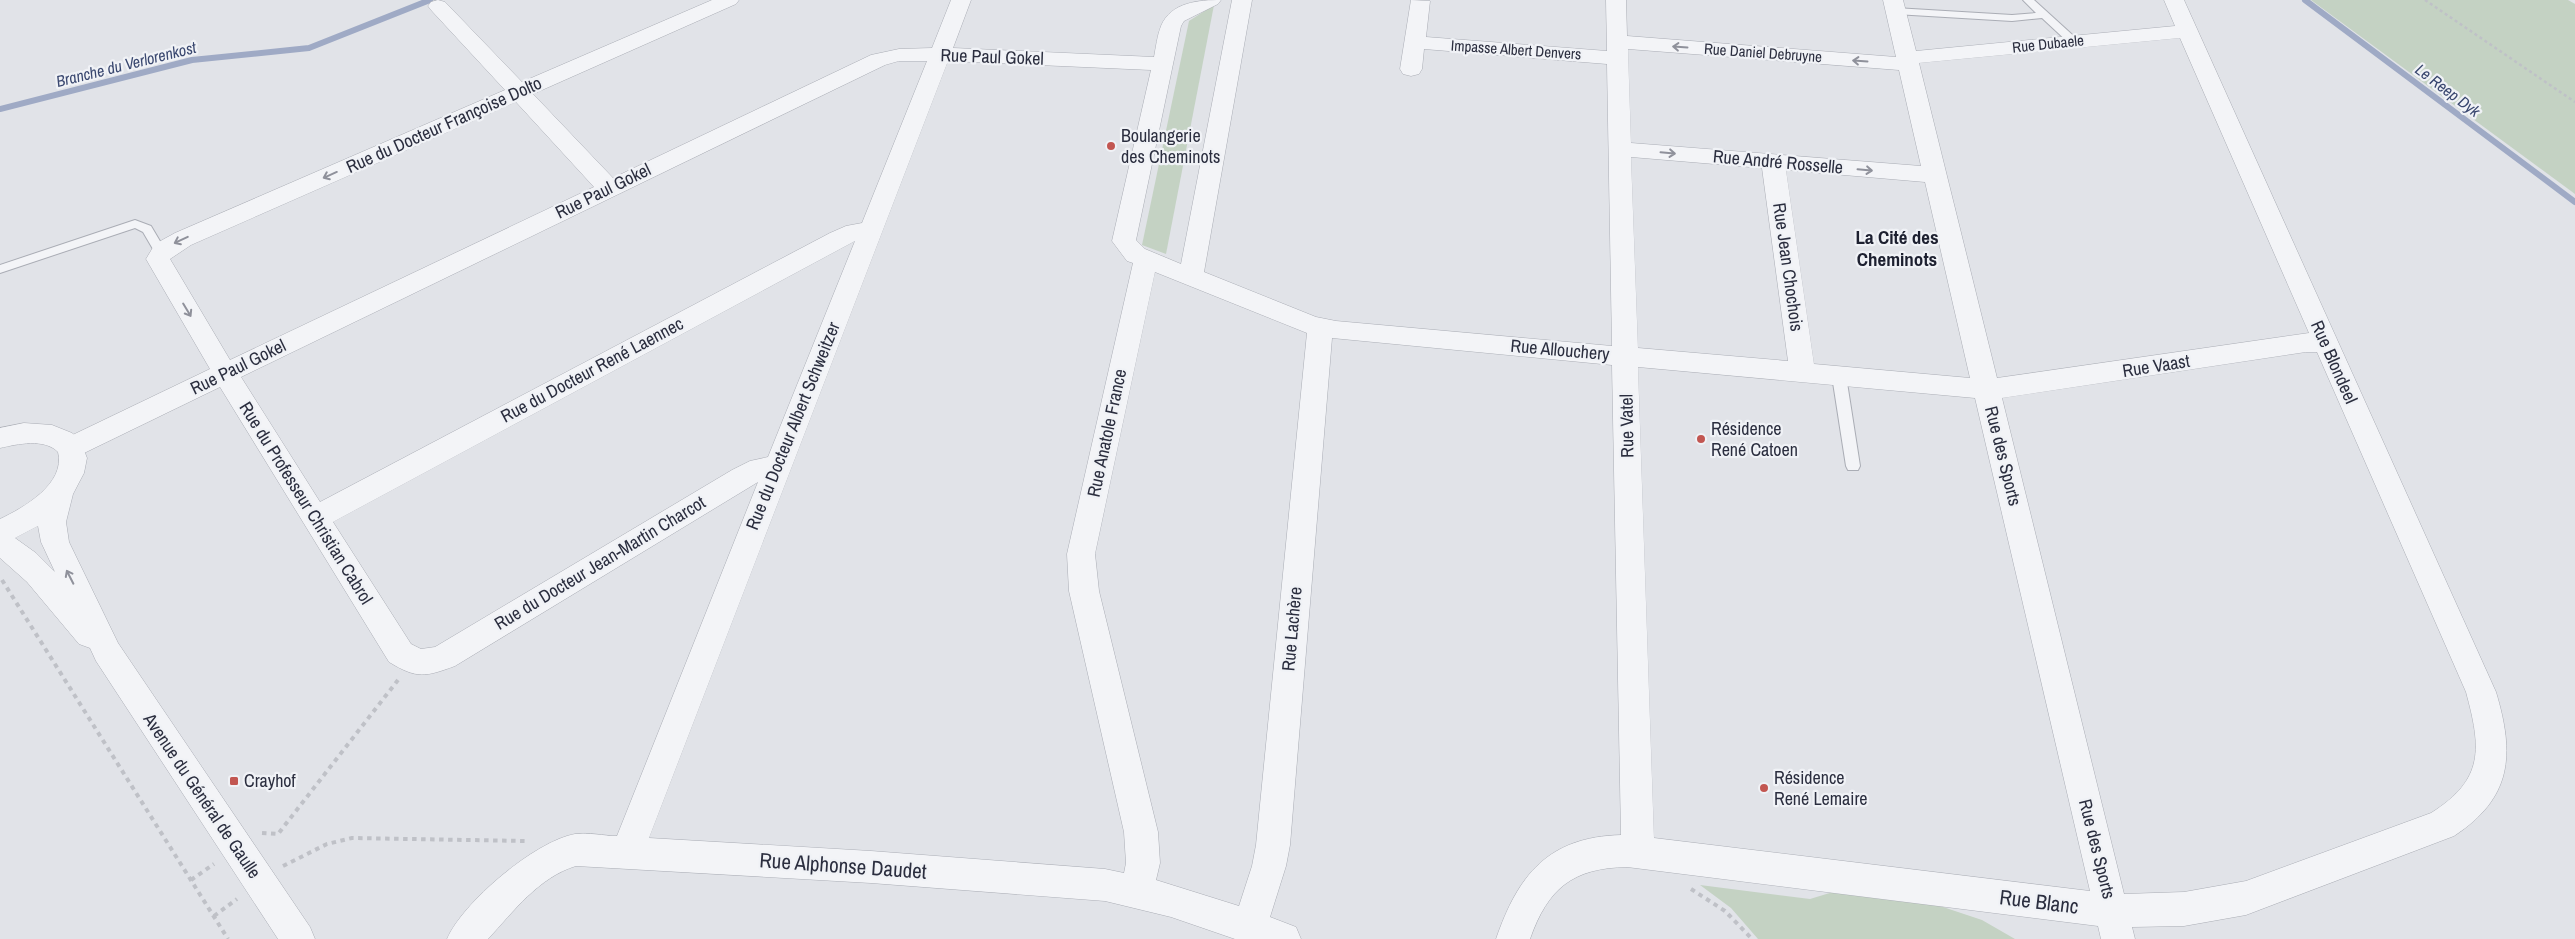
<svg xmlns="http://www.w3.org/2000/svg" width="2575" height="939" font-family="'Archivo Narrow',sans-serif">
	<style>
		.green { fill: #c4d2c3 }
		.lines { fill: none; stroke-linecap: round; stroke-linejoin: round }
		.stream { stroke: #9faac5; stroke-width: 6 }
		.service-casing { stroke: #aaadb5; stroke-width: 2 }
		.minor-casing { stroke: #aaadb5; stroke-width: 1 }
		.tertiary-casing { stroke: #aaadb5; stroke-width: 1 }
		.path-far1 { stroke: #bfc1c7; stroke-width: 2.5; stroke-dasharray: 3 3; stroke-linecap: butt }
		.path { stroke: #bfc1c7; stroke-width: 4; stroke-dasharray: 4.5 4.5; stroke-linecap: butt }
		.service { fill: #f3f4f7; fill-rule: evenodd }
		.minor { fill: #f3f4f7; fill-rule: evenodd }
		.tertiary { fill: #f3f4f7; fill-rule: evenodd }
		.oneway { stroke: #8f919b }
		.poi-dot { fill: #c25651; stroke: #f0f2f6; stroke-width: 2 }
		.labels { text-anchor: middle; stroke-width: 4.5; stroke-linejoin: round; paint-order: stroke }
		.far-street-label { font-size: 15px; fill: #2b2e3f; stroke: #f0f2f6 }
		.far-water-label { font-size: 16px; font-style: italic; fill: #39476f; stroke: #f0f2f6 }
		.street-label { font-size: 18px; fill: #2b2e3f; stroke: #f0f2f6 }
		.poi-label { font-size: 18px; fill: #2b2e3f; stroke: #f0f2f6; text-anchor: start }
		.neighbourhood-label { font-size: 19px; font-weight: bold; fill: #1d2030; stroke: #f0f2f6 }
		.near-street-label { font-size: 21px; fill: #2b2e3f; stroke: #f0f2f6 }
	</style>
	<rect width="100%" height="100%" fill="#e1e3e8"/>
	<!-- green -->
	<g class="green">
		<path d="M2311,0H2568L2575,4V194Z"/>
		<path d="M1214,5L1166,254L1142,245L1189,21Z"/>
		<path d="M1700,885L1810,899L1833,892L1940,906L1982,920L2015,939H1758L1731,908Z"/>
	</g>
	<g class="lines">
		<!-- stream -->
		<g class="stream">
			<path d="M2305,0L2575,202"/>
			<path d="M0,109L192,60L309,48L430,0"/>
		</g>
		<defs>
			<g id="service">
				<path d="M2023,0H2034L2078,40V44H2070L2042,18L2012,21L1895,14L1890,11L1895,8L2012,15L2036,13Z"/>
				<path d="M135,220L151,226L167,253L165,256H157L143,232L135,228L0,273V265Z"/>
				<path d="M1839,371L1846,376L1860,466L1858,470H1848L1846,466L1832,376Z"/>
			</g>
			<path id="minor" d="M438,0L445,2L522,82L712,0H739L736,4L533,94L613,178L871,55L899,49L932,48L951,0H971L953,48L1154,57C1156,47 1157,36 1161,26C1171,2 1199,0 1221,0L1218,4L1184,21L1181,26L1136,240L1145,249L1181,264L1232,0H1252L1204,272L1316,317L1336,321L1612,346L1607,64L1424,49L1422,69L1419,74L1411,76L1403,74L1400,69L1411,0L1430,1L1426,37L1607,51L1606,0H1626L1627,36L1896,57L1883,0H1903L1916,51L2175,26L2164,0H2184L2496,692C2515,755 2512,798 2454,836L2246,915L2184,926L2132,927L2135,939H2101L2098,926L1627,867C1573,868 1548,888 1530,939H1496C1518,875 1548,837 1621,835L1612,365L1332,338L1290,845L1286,866L1270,917L1296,927L1301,939H1235L1171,917L1105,901L871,883L576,866C539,877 513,912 488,939H447C462,903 535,841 575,834C588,832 604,836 617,836L758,482L455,666C425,677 417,679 389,662L220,387L80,455L70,459L60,455L56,448L60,441L210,369L146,259L155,244L175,233L505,90L431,10L428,6L431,2ZM2180,38L2309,333L1997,378L1919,63ZM1628,49L1899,70L1921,166L1631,143ZM899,61H927L862,223L846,226L830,233L320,502L241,377L885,65ZM948,61L1151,70L1112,241L1127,261L1133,263L1067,554L1069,591L1124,832L1126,863L1124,873L1105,869L871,851L649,838ZM516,102L594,187L230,360L170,259L191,245ZM1631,157L1762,168L1788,361L1638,348ZM1786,170L1925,182L1970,378L1814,364ZM855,241L768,457L750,461L732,470L435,647L421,649L411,644L333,522ZM1155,272L1307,333L1256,845L1252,866L1239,906L1156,880L1160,863L1158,832L1099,591L1095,554ZM2306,352H2317L2466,692C2481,748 2485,779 2431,813L2246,881L2184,892L2124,894L2002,398ZM1638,367L1975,398L2090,891L1654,838Z"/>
			<path id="tertiary" d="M24,423L52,425L72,433L80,440L87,458L84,473L73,494L66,522L69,542L118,643L310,927L315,939H278L96,661L90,648L79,644L27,582L0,558V519C23,508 66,484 58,452C44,438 18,444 0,448V428ZM38,526L41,542L55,572L36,553L15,538Z"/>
		</defs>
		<!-- service casing -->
		<use href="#service" class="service-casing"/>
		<!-- minor casing -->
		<use href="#minor" class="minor-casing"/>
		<!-- tertiary casing -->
		<use href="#tertiary" class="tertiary-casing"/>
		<!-- path-far1 -->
		<path class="path-far1" d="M2425,0L2575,102"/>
		<!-- path -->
		<g class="path">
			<path d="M2,580L228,939"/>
			<path d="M262,833L278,834L398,680"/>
			<path d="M283,866L327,844L352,838L526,841"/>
			<path d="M191,880L214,864"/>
			<path d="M1691,889L1725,911L1752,939"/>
			<path d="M214,916L237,899"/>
		</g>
		<!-- service -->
		<use href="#service" class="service"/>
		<!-- minor -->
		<use href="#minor" class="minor"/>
		<!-- tertiary -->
		<use href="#tertiary" class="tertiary"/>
	</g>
	<!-- one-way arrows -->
	<defs><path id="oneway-shaft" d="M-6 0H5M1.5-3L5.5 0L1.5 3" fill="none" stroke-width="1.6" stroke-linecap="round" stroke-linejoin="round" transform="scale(1.25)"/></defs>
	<g class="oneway">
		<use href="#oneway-shaft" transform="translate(1680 47) rotate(-176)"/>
		<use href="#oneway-shaft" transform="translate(1860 61) rotate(-176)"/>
		<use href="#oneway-shaft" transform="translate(1668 153) rotate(5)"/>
		<use href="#oneway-shaft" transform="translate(1865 170) rotate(5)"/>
		<use href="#oneway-shaft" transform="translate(330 175) rotate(156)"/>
		<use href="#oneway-shaft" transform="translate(181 240) rotate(155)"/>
		<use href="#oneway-shaft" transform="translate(187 310) rotate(59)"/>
		<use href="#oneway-shaft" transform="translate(70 577) rotate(-117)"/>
	</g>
	<!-- markers -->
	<g class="poi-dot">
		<circle cx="1111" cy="146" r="5"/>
		<circle cx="1701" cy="439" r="5"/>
		<rect x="229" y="776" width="10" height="10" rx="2.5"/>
		<circle cx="1764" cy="788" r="5"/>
	</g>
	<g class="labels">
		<!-- far-street labels -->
		<g class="far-street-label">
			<text transform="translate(2048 44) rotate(-6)" y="5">Rue Dubaele</text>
			<text transform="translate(1516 50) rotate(4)" y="5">Impasse Albert Denvers</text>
			<text transform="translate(1763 53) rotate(4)" y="5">Rue Daniel Debruyne</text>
		</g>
		<!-- far-water labels -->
		<g class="far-water-label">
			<text transform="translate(126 64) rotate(-14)" y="6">Branche du Verlorenkost</text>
			<text transform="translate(2448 90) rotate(37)" y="6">Le Reep Dyk</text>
		</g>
		<!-- street labels -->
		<g class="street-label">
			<text transform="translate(992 57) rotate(2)" y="6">Rue Paul Gokel</text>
			<text transform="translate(444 125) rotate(-24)" y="6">Rue du Docteur Françoise Dolto</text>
			<text transform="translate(1778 162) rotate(5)" y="6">Rue André Rosselle</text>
			<text transform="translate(603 191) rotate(-26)" y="6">Rue Paul Gokel</text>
			<text transform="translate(1788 267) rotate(82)" y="6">Rue Jean Chochois</text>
			<text transform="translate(1560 350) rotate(5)" y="6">Rue Allouchery</text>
			<text transform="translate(2334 362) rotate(66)" y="6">Rue Blondeel</text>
			<text transform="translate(2156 366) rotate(-9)" y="6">Rue Vaast</text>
			<text transform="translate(238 367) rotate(-26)" y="6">Rue Paul Gokel</text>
			<text transform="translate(592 370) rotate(-28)" y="6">Rue du Docteur René Laennec</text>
			<text transform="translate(793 426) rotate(-68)" y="6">Rue du Docteur Albert Schweitzer</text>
			<text transform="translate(1627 426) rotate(-91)" y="6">Rue Vatel</text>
			<text transform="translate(1107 433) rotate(-78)" y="6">Rue Anatole France</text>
			<text transform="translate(2003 456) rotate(76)" y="6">Rue des Sports</text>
			<text transform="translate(306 503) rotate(58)" y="6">Rue du Professeur Christian Cabrol</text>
			<text transform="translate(600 563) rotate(-31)" y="6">Rue du Docteur Jean-Martin Charcot</text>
			<text transform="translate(1292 629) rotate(-85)" y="6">Rue Lachère</text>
			<text transform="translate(202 796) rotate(56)" y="6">Avenue du Général de Gaulle</text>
			<text transform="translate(2097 849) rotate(76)" y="6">Rue des Sports</text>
		</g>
		<!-- poi labels -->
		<g class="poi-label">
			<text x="1121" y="142">Boulangerie<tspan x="1121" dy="21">des Cheminots</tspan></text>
			<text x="1711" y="435">Résidence<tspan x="1711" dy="21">René Catoen</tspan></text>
			<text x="1774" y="784">Résidence<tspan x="1774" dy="21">René Lemaire</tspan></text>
			<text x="244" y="787">Crayhof</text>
		</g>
		<!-- neighbourhood labels -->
		<g class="neighbourhood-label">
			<text x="1897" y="244">La Cité des<tspan x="1897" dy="22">Cheminots</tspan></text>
		</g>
		<!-- near-street labels -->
		<g class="near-street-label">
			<text transform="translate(843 866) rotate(4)" y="7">Rue Alphonse Daudet</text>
			<text transform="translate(2039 902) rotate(7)" y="7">Rue Blanc</text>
		</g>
	</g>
</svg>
